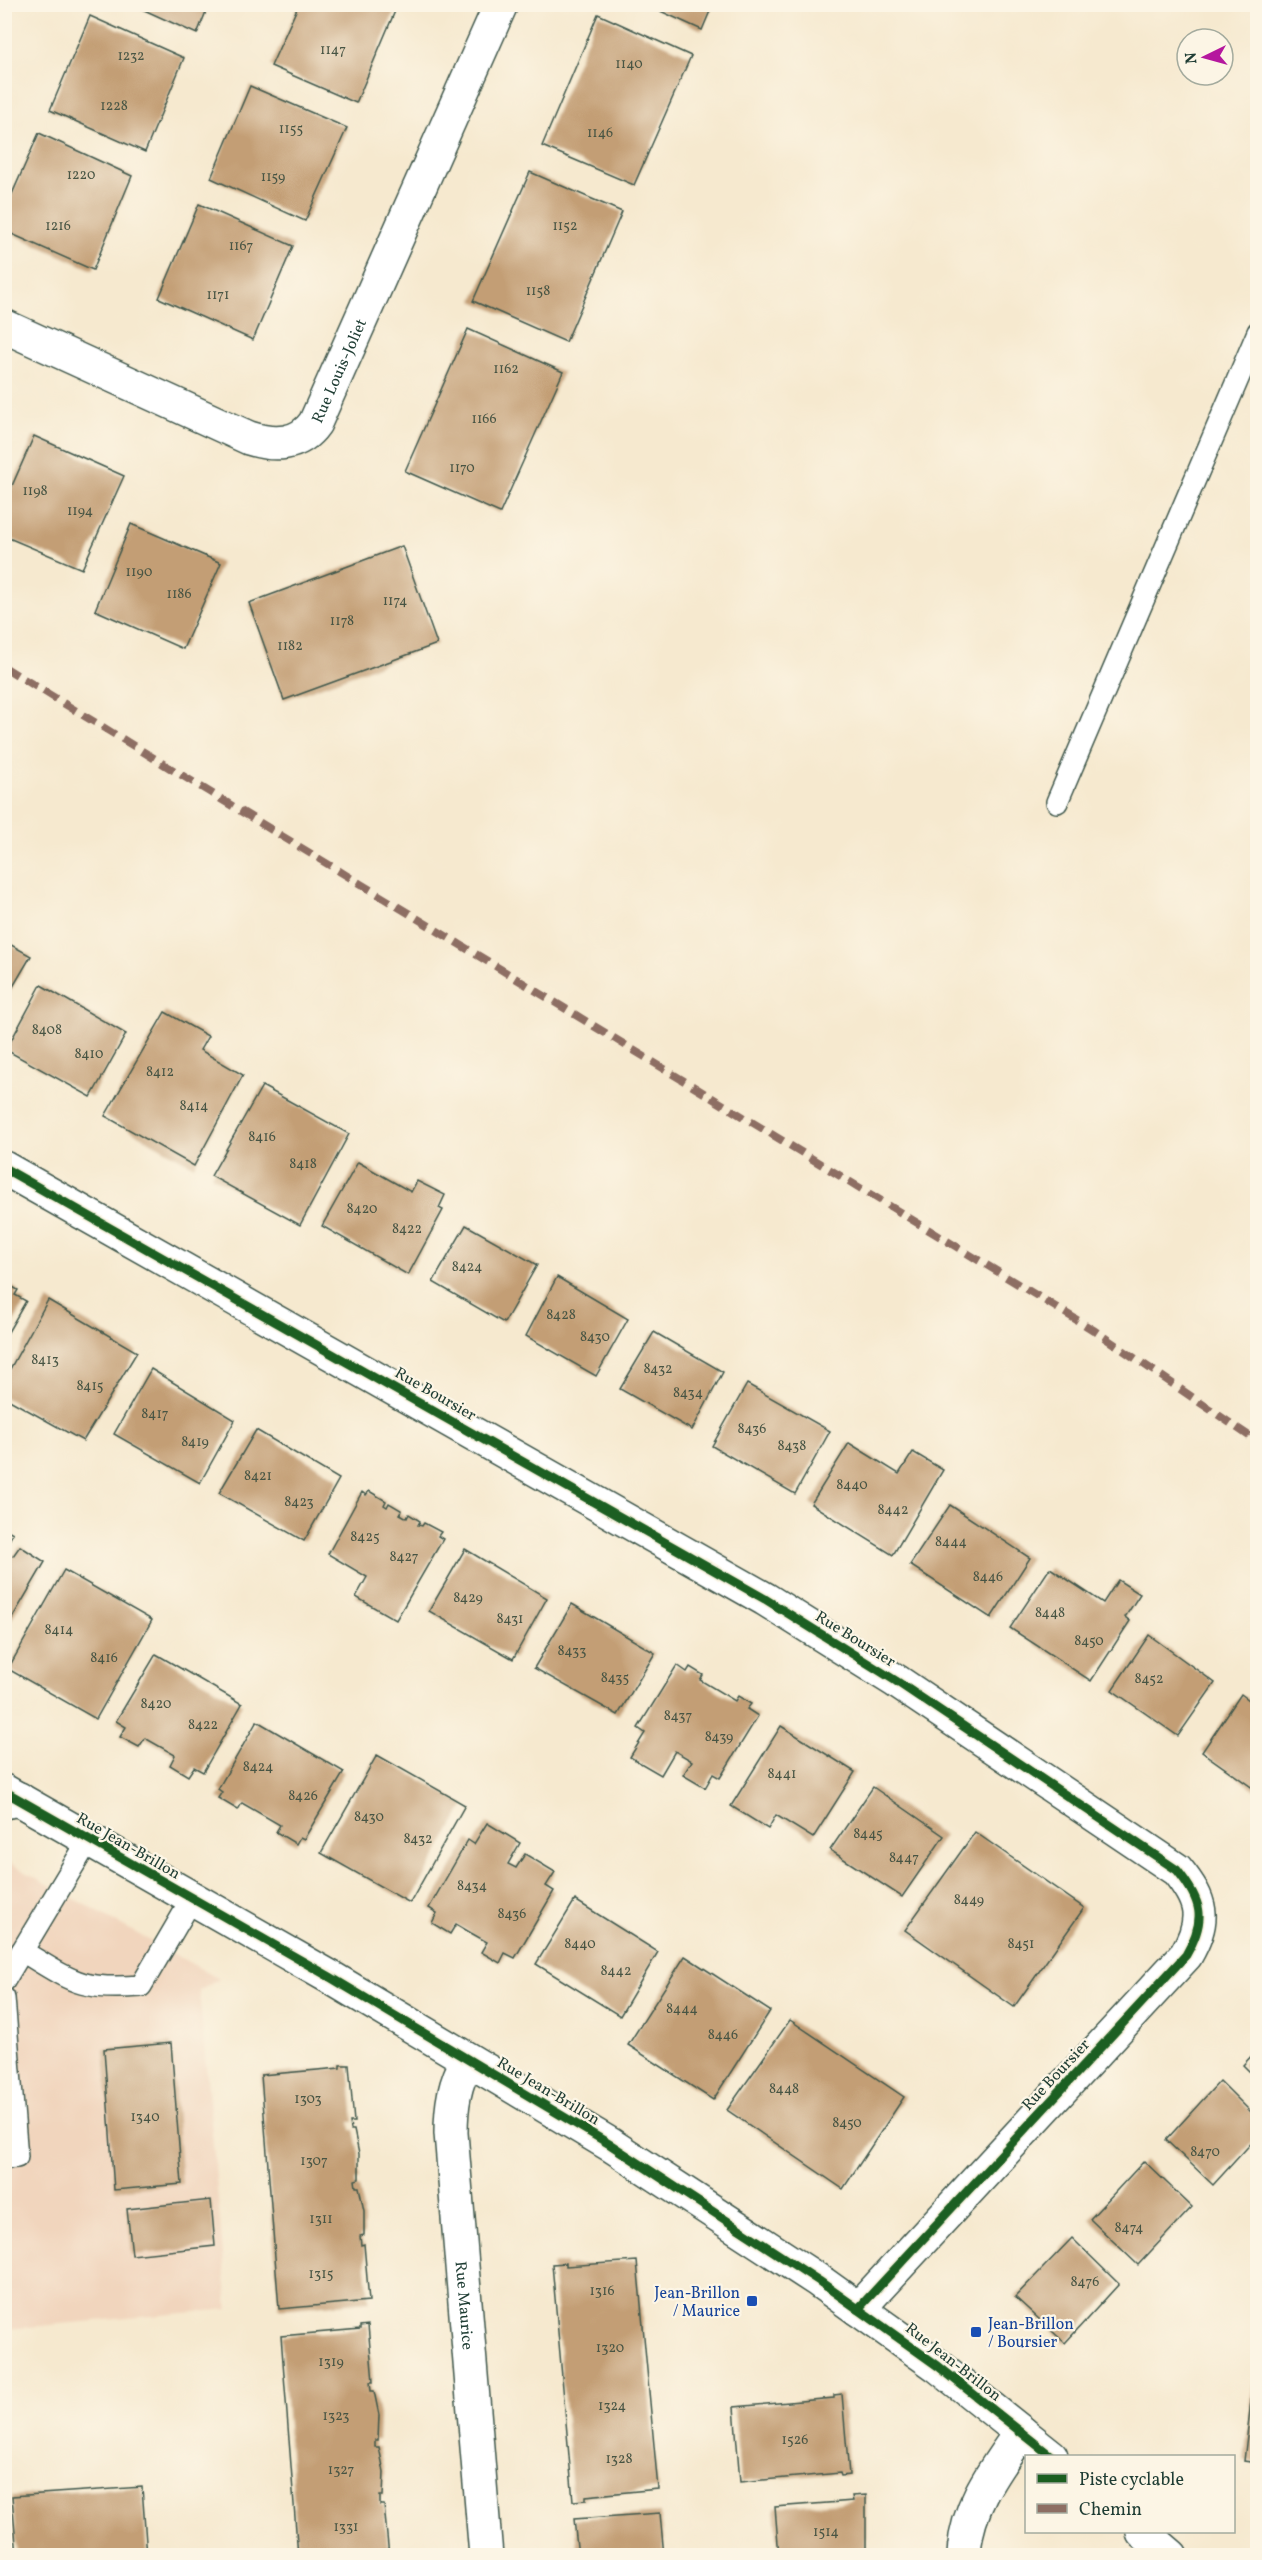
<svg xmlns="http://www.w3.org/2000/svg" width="1262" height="2560" font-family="Vollkorn,serif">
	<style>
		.built { fill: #f1d5bd }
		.building { fill: #c39e75 }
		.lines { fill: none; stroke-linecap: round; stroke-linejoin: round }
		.lane-casing { stroke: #3f574b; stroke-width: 24 }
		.street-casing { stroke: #3f574b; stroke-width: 36 }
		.secondary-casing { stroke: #3f574b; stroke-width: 36 }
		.lane { stroke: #fff; stroke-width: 21 }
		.street { stroke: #fff; stroke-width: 33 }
		.secondary { stroke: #fff; stroke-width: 33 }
		.quiet { stroke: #8d6e63; stroke-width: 8; stroke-dasharray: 15 8; stroke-linecap: butt }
		.cycleway-casing { stroke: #fcf5e5; stroke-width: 13 }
		.cycleway { stroke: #1b5e20; stroke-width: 9 }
		.transit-dot { fill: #1a4fb4; stroke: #fcf5e5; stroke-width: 2 }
		.labels { text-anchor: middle; stroke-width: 4.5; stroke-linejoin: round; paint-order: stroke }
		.number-label { font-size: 14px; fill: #485544 }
		.street-label { font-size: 16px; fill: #1f3d34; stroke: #fcf5e5 }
		.transit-label { font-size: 16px; fill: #164399; stroke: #fcf5e5; text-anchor: end }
	</style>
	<rect width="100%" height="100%" fill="#fcf5e5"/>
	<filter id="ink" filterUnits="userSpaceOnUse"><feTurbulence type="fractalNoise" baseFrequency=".0167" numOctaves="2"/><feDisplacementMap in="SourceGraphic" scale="12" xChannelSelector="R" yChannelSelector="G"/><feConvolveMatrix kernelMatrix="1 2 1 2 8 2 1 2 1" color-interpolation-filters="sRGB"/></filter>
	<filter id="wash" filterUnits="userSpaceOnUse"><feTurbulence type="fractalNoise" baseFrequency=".008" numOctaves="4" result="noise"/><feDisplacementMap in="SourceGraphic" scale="24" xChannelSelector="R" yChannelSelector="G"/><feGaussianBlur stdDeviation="1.35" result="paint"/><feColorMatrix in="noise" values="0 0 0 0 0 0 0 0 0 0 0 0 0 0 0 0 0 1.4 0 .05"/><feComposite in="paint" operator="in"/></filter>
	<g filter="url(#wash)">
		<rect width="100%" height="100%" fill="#f6e9cf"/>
		<!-- built -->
		<path class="built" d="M4,1860L219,1979L199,1991L228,2309L5,2329Z"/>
		<g id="blocks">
			<!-- building -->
			<g class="building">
				<path d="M131,4H209L197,34Z"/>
				<path d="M299,4H398L356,103L271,66Z"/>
				<path d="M645,4H713L702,30Z"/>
				<path d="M598,14L691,56L634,185L542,146Z"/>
				<path d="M90,16L184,58L145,152L50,110Z"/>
				<path d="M250,86L347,128L305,221L211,178Z"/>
				<path d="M39,133L132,176L93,270L5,231V210Z"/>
				<path d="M530,172L622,212L566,342L473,301Z"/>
				<path d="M199,204L293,246L253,340L159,298Z"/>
				<path d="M468,329L563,372L500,513L405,471Z"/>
				<path d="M34,436L124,476L82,569L4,536V504Z"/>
				<path d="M131,524L221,563L183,649L95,610Z"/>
				<path d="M402,546L437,644L284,700L249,603Z"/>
				<path d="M4,941L31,956L4,1002Z"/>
				<path d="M41,985L126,1034L91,1097L6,1050Z"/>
				<path d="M165,1012L208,1036L200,1050L243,1075L194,1166L105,1116Z"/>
				<path d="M262,1086L349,1134L300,1225L211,1176Z"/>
				<path d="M358,1162L411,1192L417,1181L445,1195L439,1208L443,1210L408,1275L322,1226Z"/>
				<path d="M466,1225L537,1265L504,1323L433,1282Z"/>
				<path d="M557,1277L628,1319L596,1376L526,1336Z"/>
				<path d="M4,1282L18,1290L15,1295L26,1301L4,1339Z"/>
				<path d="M48,1300L137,1352L83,1441L4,1397V1380Z"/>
				<path d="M654,1332L723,1372L692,1430L620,1389Z"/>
				<path d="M151,1369L235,1420L200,1483L114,1434Z"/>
				<path d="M747,1384L830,1431L795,1494L712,1446Z"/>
				<path d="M256,1430L339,1479L304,1541L219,1493Z"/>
				<path d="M849,1443L899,1474L913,1452L943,1470L893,1555L811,1504Z"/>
				<path d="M369,1491L386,1501L384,1505L387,1507L389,1503L401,1510L400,1514L402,1515L407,1518L409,1514L420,1521L418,1525L422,1526L424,1523L441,1532L438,1536L443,1539L396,1620L356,1597L367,1577L328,1554L362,1492L366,1495Z"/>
				<path d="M950,1505L1030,1558L991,1618L910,1565Z"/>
				<path d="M4,1528L13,1533L4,1550Z"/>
				<path d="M20,1546L45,1562L4,1632V1550L13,1556Z"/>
				<path d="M465,1549L547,1598L513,1659L429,1611Z"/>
				<path d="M1050,1568L1103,1603L1118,1580L1140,1594L1125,1617L1130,1621L1091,1681L1010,1628Z"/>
				<path d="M64,1570L152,1620L96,1719L8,1669Z"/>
				<path d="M572,1604L655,1653L618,1715L534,1668Z"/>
				<path d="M1149,1635L1215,1683L1178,1736L1112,1690Z"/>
				<path d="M156,1654L242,1704L203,1772L194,1767L188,1776L170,1765L175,1755L145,1738L139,1747L120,1737L126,1727L116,1721Z"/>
				<path d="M677,1665L687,1672L690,1667L703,1675L700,1680L735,1701L738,1696L751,1704L747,1709L758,1716L720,1778L713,1774L705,1788L683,1775L692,1761L675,1751L661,1775L630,1757L645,1733L638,1728Z"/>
				<path d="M1241,1694L1257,1706V1791L1202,1752Z"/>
				<path d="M257,1721L344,1772L304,1839L300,1837L296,1844L276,1832L280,1825L242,1803L238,1810L218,1798L222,1792L218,1789Z"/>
				<path d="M781,1726L855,1772L813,1838L776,1815L768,1829L731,1806Z"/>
				<path d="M377,1755L465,1805L410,1903L321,1853Z"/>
				<path d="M873,1787L944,1836L902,1897L830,1850Z"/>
				<path d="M487,1823L520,1843L508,1864L516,1868L525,1854L555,1872L546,1886L554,1891L515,1958L505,1953L500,1963L481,1952L487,1942L471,1933L456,1924L450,1934L432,1923L437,1913L429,1908L468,1840L474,1844Z"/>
				<path d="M975,1832L1084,1908L1014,2007L905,1930Z"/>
				<path d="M575,1900L658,1952L620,2016L536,1964Z"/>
				<path d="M685,1956L770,2011L713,2100L628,2045Z"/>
				<path d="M790,2020L904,2097L843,2189L727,2110Z"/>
				<path d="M171,2043L182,2184L114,2190L104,2049Z"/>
				<path d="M1257,2050V2079L1243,2065Z"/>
				<path d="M340,2065H349L354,2122H350L351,2130H354L359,2154V2179L355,2180L356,2187H359L364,2211V2235L360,2236L361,2245L364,2244L369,2301L279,2309L261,2075L340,2068Z"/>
				<path d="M1220,2081L1257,2118V2137L1213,2185L1166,2140Z"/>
				<path d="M1144,2161L1192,2207L1138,2265L1090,2219Z"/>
				<path d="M211,2200L215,2246L132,2255L127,2209Z"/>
				<path d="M1072,2238L1119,2284L1065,2343L1015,2297Z"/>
				<path d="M637,2261L658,2489L586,2496V2500L573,2501L552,2264L566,2263V2266Z"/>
				<path d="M368,2325L373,2382H370L371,2391H374L379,2415L378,2440H375V2447H379L384,2472L383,2496H380V2505H384L389,2556H298L281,2336L360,2329V2326Z"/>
				<path d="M1256,2358H1257V2463L1244,2461Z"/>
				<path d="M842,2394L849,2475L841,2476L840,2473L740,2482L734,2407L834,2398V2395Z"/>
				<path d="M142,2487L147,2556H17L12,2496Z"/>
				<path d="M866,2495V2553L863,2556H779L775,2507L853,2501L852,2496Z"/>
				<path d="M660,2513L664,2556H578L574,2519Z"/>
			</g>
		</g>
	</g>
	<g filter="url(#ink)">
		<use href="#blocks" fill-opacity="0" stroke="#3f574b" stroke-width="1.5"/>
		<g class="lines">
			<defs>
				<g id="lane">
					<path d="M1057,802L1258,332"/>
					<path d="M22,1951C72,1981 80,1991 141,1986L192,1899"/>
					<path d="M4,1981L90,1838"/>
					<path d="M4,1998L17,2157L4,2158"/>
				</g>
				<g id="street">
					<path id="s1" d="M4,326L249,438C274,446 299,446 315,423L501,4"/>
					<path d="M4,1168L765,1599L896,1681L1177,1870C1202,1901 1207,1919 1186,1955L858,2309"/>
					<path d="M4,1791L330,1977L611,2145L819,2281L938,2366L1051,2456"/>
					<path id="s2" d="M468,2060C454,2083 451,2107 451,2133L486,2556"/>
					<path d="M1143,2532L1171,2556"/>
					<path d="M964,2556C965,2508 995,2469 1021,2432"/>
				</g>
				<path id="secondary" d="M4,1802L19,1799"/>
			</defs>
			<!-- lane casing -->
			<use href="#lane" class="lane-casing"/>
			<!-- street casing -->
			<use href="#street" class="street-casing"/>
			<!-- secondary casing -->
			<use href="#secondary" class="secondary-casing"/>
			<!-- lane -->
			<use href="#lane" class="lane"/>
			<!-- street -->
			<use href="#street" class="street"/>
			<!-- secondary -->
			<use href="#secondary" class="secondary"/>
			<!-- quiet -->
			<path class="quiet" d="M4,667L1095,1331L1258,1442"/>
			<defs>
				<g id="cycleway">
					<path d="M4,1168L765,1599L896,1681L1177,1870C1202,1901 1207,1919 1186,1955L858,2309"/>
					<path d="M4,1791L330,1977L611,2145L819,2281L938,2366L1051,2456"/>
				</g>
			</defs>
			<!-- cycleway casing -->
			<use href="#cycleway" class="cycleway-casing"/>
			<!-- cycleway -->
			<use href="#cycleway" class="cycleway"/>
		</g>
	</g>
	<!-- markers -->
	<g class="transit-dot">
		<rect x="746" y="2295" width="12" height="12" rx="3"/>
		<rect x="970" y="2326" width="12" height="12" rx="3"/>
	</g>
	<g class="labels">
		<!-- number labels -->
		<g class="number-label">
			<text x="333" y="54">1147</text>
			<text x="131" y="60">1232</text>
			<text x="629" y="68">1140</text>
			<text x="114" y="110">1228</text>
			<text x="291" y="133">1155</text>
			<text x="600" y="137">1146</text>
			<text x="81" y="179">1220</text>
			<text x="273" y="181">1159</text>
			<text x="58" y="230">1216</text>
			<text x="565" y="230">1152</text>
			<text x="241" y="250">1167</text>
			<text x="538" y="295">1158</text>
			<text x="218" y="299">1171</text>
			<text x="506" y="373">1162</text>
			<text x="484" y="423">1166</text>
			<text x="462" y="472">1170</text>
			<text x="35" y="495">1198</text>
			<text x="80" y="515">1194</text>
			<text x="139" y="576">1190</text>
			<text x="179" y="598">1186</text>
			<text x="395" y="605">1174</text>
			<text x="342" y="625">1178</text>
			<text x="290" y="650">1182</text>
			<text x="47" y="1034">8408</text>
			<text x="89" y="1058">8410</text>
			<text x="160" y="1076">8412</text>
			<text x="194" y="1110">8414</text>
			<text x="262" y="1141">8416</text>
			<text x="303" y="1168">8418</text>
			<text x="362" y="1213">8420</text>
			<text x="407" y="1233">8422</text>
			<text x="467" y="1271">8424</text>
			<text x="561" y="1319">8428</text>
			<text x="595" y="1341">8430</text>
			<text x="45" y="1364">8413</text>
			<text x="658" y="1373">8432</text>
			<text x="90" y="1390">8415</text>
			<text x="688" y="1397">8434</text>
			<text x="155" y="1418">8417</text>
			<text x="752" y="1433">8436</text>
			<text x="195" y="1446">8419</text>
			<text x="792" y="1450">8438</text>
			<text x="258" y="1480">8421</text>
			<text x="852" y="1489">8440</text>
			<text x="299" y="1506">8423</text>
			<text x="893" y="1514">8442</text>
			<text x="365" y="1541">8425</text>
			<text x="951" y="1546">8444</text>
			<text x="404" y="1561">8427</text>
			<text x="988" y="1581">8446</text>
			<text x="468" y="1602">8429</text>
			<text x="1050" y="1617">8448</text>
			<text x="510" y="1623">8431</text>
			<text x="59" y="1634">8414</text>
			<text x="1089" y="1645">8450</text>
			<text x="572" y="1655">8433</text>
			<text x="104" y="1662">8416</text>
			<text x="615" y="1682">8435</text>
			<text x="1149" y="1683">8452</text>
			<text x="156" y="1708">8420</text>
			<text x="678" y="1720">8437</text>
			<text x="203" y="1729">8422</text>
			<text x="719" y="1741">8439</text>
			<text x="258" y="1771">8424</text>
			<text x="782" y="1778">8441</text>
			<text x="303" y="1800">8426</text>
			<text x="369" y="1821">8430</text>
			<text x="868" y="1838">8445</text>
			<text x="418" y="1843">8432</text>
			<text x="904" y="1862">8447</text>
			<text x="472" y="1890">8434</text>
			<text x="969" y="1904">8449</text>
			<text x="512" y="1918">8436</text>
			<text x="580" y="1948">8440</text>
			<text x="1021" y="1948">8451</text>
			<text x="616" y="1975">8442</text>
			<text x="682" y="2013">8444</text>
			<text x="723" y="2039">8446</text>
			<text x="784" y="2093">8448</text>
			<text x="308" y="2103">1303</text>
			<text x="145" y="2121">1340</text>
			<text x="847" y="2127">8450</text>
			<text x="1205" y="2156">8470</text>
			<text x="314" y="2165">1307</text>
			<text x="321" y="2223">1311</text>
			<text x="1129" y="2232">8474</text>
			<text x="321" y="2278">1315</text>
			<text x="1085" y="2286">8476</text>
			<text x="602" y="2295">1316</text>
			<text x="610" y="2352">1320</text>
			<text x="331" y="2366">1319</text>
			<text x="612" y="2410">1324</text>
			<text x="336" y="2420">1323</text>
			<text x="795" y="2444">1526</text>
			<text x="619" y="2463">1328</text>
			<text x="341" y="2474">1327</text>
			<text x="346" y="2531">1331</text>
			<text x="826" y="2536">1514</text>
		</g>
		<!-- street labels -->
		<g class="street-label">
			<text dy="6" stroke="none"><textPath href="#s1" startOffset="400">Rue Louis-Joliet</textPath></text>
			<text transform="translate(436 1393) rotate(30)" y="6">Rue Boursier</text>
			<text transform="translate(856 1638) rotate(32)" y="6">Rue Boursier</text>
			<text transform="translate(129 1845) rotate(30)" y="6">Rue Jean-Brillon</text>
			<text transform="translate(1055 2074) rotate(-47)" y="6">Rue Boursier</text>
			<text transform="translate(549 2090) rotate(31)" y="6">Rue Jean-Brillon</text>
			<text dy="6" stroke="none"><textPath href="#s2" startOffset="249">Rue Maurice</textPath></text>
			<text transform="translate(954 2361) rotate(38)" y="6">Rue Jean-Brillon</text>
		</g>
		<!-- transit labels -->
		<g class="transit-label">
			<text x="740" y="2298">Jean-Brillon<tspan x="740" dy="18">/ Maurice</tspan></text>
			<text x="988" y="2329" text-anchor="start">Jean-Brillon<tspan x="988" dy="18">/ Boursier</tspan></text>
		</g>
	</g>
	<!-- margin -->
	<rect width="1262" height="2560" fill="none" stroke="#fcf5e5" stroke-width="24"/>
	<!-- legend -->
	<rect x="1025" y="2455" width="210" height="78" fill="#fcf5e5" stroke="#a4ab9e" stroke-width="1.5"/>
	<rect x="1037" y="2474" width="30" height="9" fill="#1b5e20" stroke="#a4ab9e" stroke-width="1.5"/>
	<text x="1079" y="2485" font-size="18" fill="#1f3d34">Piste cyclable</text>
	<rect x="1037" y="2504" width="30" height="9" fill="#8d6e63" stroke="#a4ab9e" stroke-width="1.5"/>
	<text x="1079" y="2515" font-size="18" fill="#1f3d34">Chemin</text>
	<!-- north arrow -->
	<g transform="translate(1205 57) rotate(265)"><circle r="28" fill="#fcf5e5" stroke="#a4ab9e" stroke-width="1.5"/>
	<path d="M0-4.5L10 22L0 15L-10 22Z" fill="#b5179e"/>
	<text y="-9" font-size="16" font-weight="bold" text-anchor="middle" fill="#1f3d34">N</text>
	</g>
</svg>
